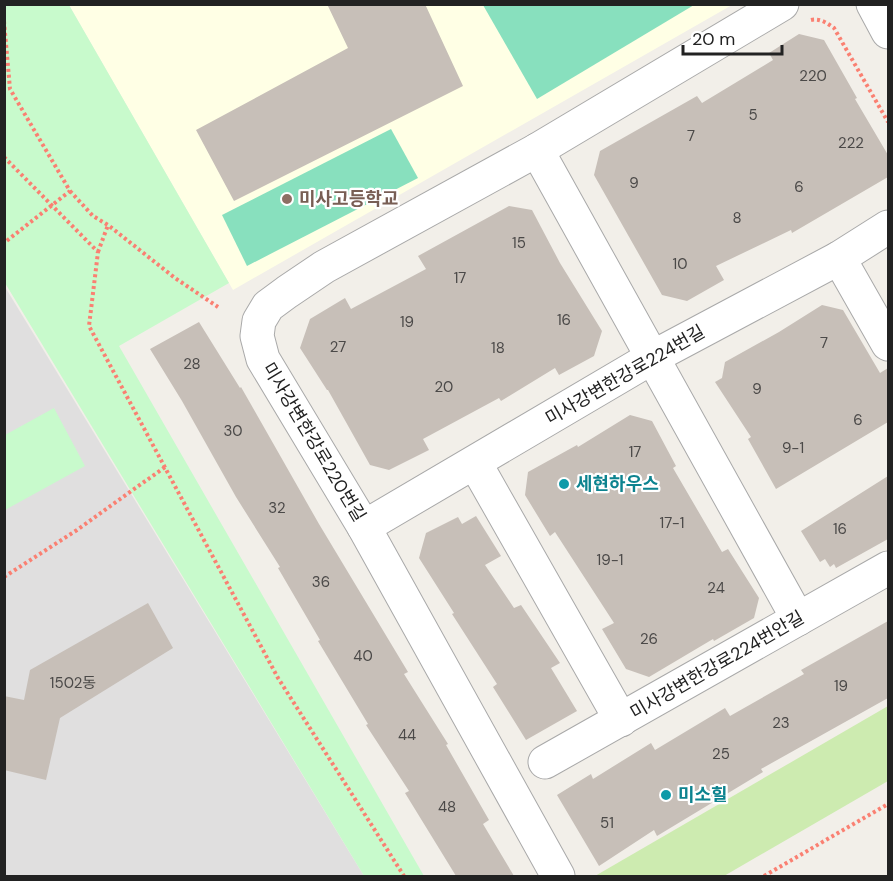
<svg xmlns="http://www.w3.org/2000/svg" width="893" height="881" font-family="'DM Sans','Noto Sans KR',sans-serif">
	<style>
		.residential { fill: #e0dfdf }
		.education { fill: #ffffe5 }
		.grass { fill: #cdebb0 }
		.park { fill: #c8facc }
		.pitch { fill: #88e0be }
		.building { fill: #c7bfb8 }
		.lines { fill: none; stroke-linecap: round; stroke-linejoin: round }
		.minor-casing { stroke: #a9a9a9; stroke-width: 35 }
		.path { stroke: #fa8072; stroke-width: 4; stroke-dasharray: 3 3; stroke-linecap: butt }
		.minor { stroke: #fff; stroke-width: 33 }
		.education-dot { fill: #8d6e63; stroke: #fff; stroke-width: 2 }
		.culture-dot { fill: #0f9aa8; stroke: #fff; stroke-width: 2 }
		.labels { text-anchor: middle; stroke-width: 4.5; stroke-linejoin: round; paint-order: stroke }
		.number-label { font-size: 15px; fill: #4b4948 }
		.education-label { font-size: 18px; font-weight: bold; fill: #785e54; stroke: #fff; text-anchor: start }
		.street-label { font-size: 18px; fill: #222; stroke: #fff }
		.culture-label { font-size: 18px; font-weight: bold; fill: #0d838f; stroke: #fff; text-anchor: start }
	</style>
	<rect width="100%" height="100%" fill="#f2efe9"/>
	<!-- residential -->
	<path class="residential" d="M5,287L364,876H5Z"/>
	<!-- education -->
	<path class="education" d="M69,5H732L233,290Z"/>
	<!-- grass -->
	<path class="grass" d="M888,706V781L724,876H595Z"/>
	<!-- park -->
	<g class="park">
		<path d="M5,4L69,5L229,283L119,346L424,876H364L5,283Z"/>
		<path d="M54,408L85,466L5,510V435Z"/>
	</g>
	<!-- pitch -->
	<g class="pitch">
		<path d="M483,5H694L537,99Z"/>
		<path d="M391,129L418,178L247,266L222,215Z"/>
	</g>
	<!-- building -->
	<g class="building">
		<path d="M327,4H425L463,86L234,201L196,130L348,48Z"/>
		<path d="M799,34L824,40L857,98L855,99L888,155V177L792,233L791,230L716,266L724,280L687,301L662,295L594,175L600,151L697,96L702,103L773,60L769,53Z"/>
		<path d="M509,206L532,210L560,263L602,331L594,356L559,375L555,368L501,401L499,398L423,439L429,450L389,470L370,465L328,390H327L300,348L310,319L345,298L351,309L426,269L418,256Z"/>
		<path d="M822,305L843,310L880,373L888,368V422L776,489L748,439L751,437L715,382L722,378L725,362L779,332Z"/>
		<path d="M199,322L240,388L241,387L319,524L408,672L404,674L448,744L446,745L489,820L483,824L514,876H456L405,793L409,791L366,725L368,724L318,641L320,640L278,568L280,567L236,497L182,401L150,349Z"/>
		<path d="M630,415L652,421L676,466L673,468L722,552L728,549L759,598L754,618L714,641L713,639L649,677L626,669L602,629L614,623L555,532L550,536L525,495L528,472L577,445L578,447Z"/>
		<path d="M888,476V539L836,568L834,564L830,567L825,559L820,562L801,531Z"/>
		<path d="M476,516L501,556L485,565L514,608L521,605L560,663L551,668L577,711L526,740L493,687L497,684L452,614L454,613L419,558L426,533L458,517L462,524Z"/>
		<path d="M148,603L173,648L60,718L46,780L4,770V696L24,700L30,670Z"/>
		<path d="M888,621V698L761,769L763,772L657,836L654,830L599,866L557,795L591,774L593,779L651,743L655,750L725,708L730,716L804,674L801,670Z"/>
	</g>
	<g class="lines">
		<defs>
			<g id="minor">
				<path d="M873,4L888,32"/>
				<path d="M537,150L798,619"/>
				<path d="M839,258L888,344"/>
				<path d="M475,463L621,720"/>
				<path d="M364,527L653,357L839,258L888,227"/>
				<path d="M545,762L888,568"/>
				<path d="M558,876L364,527L263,359L257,336L259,321L268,306L287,292L324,267L537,150L782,4"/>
			</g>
		</defs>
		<!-- minor casing -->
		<use href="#minor" class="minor-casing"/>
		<!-- path -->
		<g class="path">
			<path d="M811,20C820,18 827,23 834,28L888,122"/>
			<path d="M4,21L10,89L70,191L4,243"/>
			<path d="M4,157L98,252L89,326L278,678L404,876"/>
			<path d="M70,191L93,216L108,225L175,278L218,307"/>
			<path d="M98,252L108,225"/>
			<path d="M4,577L77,530L165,467"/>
			<path d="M764,876L888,804"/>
		</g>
		<!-- minor -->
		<use href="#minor" class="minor"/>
	</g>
	<!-- markers -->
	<circle class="education-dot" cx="287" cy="199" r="6"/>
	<g class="culture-dot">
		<circle cx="564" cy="484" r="6"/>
		<circle cx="666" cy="795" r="6"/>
	</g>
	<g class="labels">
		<!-- number labels -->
		<g class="number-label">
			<text x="813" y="81">220</text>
			<text x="753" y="120">5</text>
			<text x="691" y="141">7</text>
			<text x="851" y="148">222</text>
			<text x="634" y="188">9</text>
			<text x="799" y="192">6</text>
			<text x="737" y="223">8</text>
			<text x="519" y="248">15</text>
			<text x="680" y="269">10</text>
			<text x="460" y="283">17</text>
			<text x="564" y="325">16</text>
			<text x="407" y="327">19</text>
			<text x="824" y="348">7</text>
			<text x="338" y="352">27</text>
			<text x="498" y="353">18</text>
			<text x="192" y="369">28</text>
			<text x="444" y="392">20</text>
			<text x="757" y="394">9</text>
			<text x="858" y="425">6</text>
			<text x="233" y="436">30</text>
			<text x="793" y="453">9-1</text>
			<text x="635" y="457">17</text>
			<text x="277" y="513">32</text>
			<text x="672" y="528">17-1</text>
			<text x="840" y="534">16</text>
			<text x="610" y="565">19-1</text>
			<text x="321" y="587">36</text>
			<text x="716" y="593">24</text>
			<text x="649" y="644">26</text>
			<text x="363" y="661">40</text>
			<text x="73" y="688">1502동</text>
			<text x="841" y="691">19</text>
			<text x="781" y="728">23</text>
			<text x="407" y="740">44</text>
			<text x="721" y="759">25</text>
			<text x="447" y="812">48</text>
			<text x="607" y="828">51</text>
		</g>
		<!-- education labels -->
		<g class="education-label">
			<text x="299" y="205">미사고등학교</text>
		</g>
		<!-- street labels -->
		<g class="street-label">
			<text transform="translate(625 375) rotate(-30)" y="6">미사강변한강로224번길</text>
			<text transform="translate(314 442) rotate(59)" y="6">미사강변한강로220번길</text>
			<text transform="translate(717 665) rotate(-30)" y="6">미사강변한강로224번안길</text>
		</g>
		<!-- culture labels -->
		<g class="culture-label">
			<text x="576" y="490">세현하우스</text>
			<text x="678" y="801">미소힐</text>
		</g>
	</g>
	<!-- border -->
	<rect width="893" height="881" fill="none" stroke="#222222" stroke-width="12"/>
	<!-- scale -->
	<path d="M683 45v9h99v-9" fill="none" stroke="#222222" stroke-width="3"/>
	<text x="692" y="45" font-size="18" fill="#222222" stroke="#ffffff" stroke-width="4.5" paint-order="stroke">20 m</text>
</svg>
